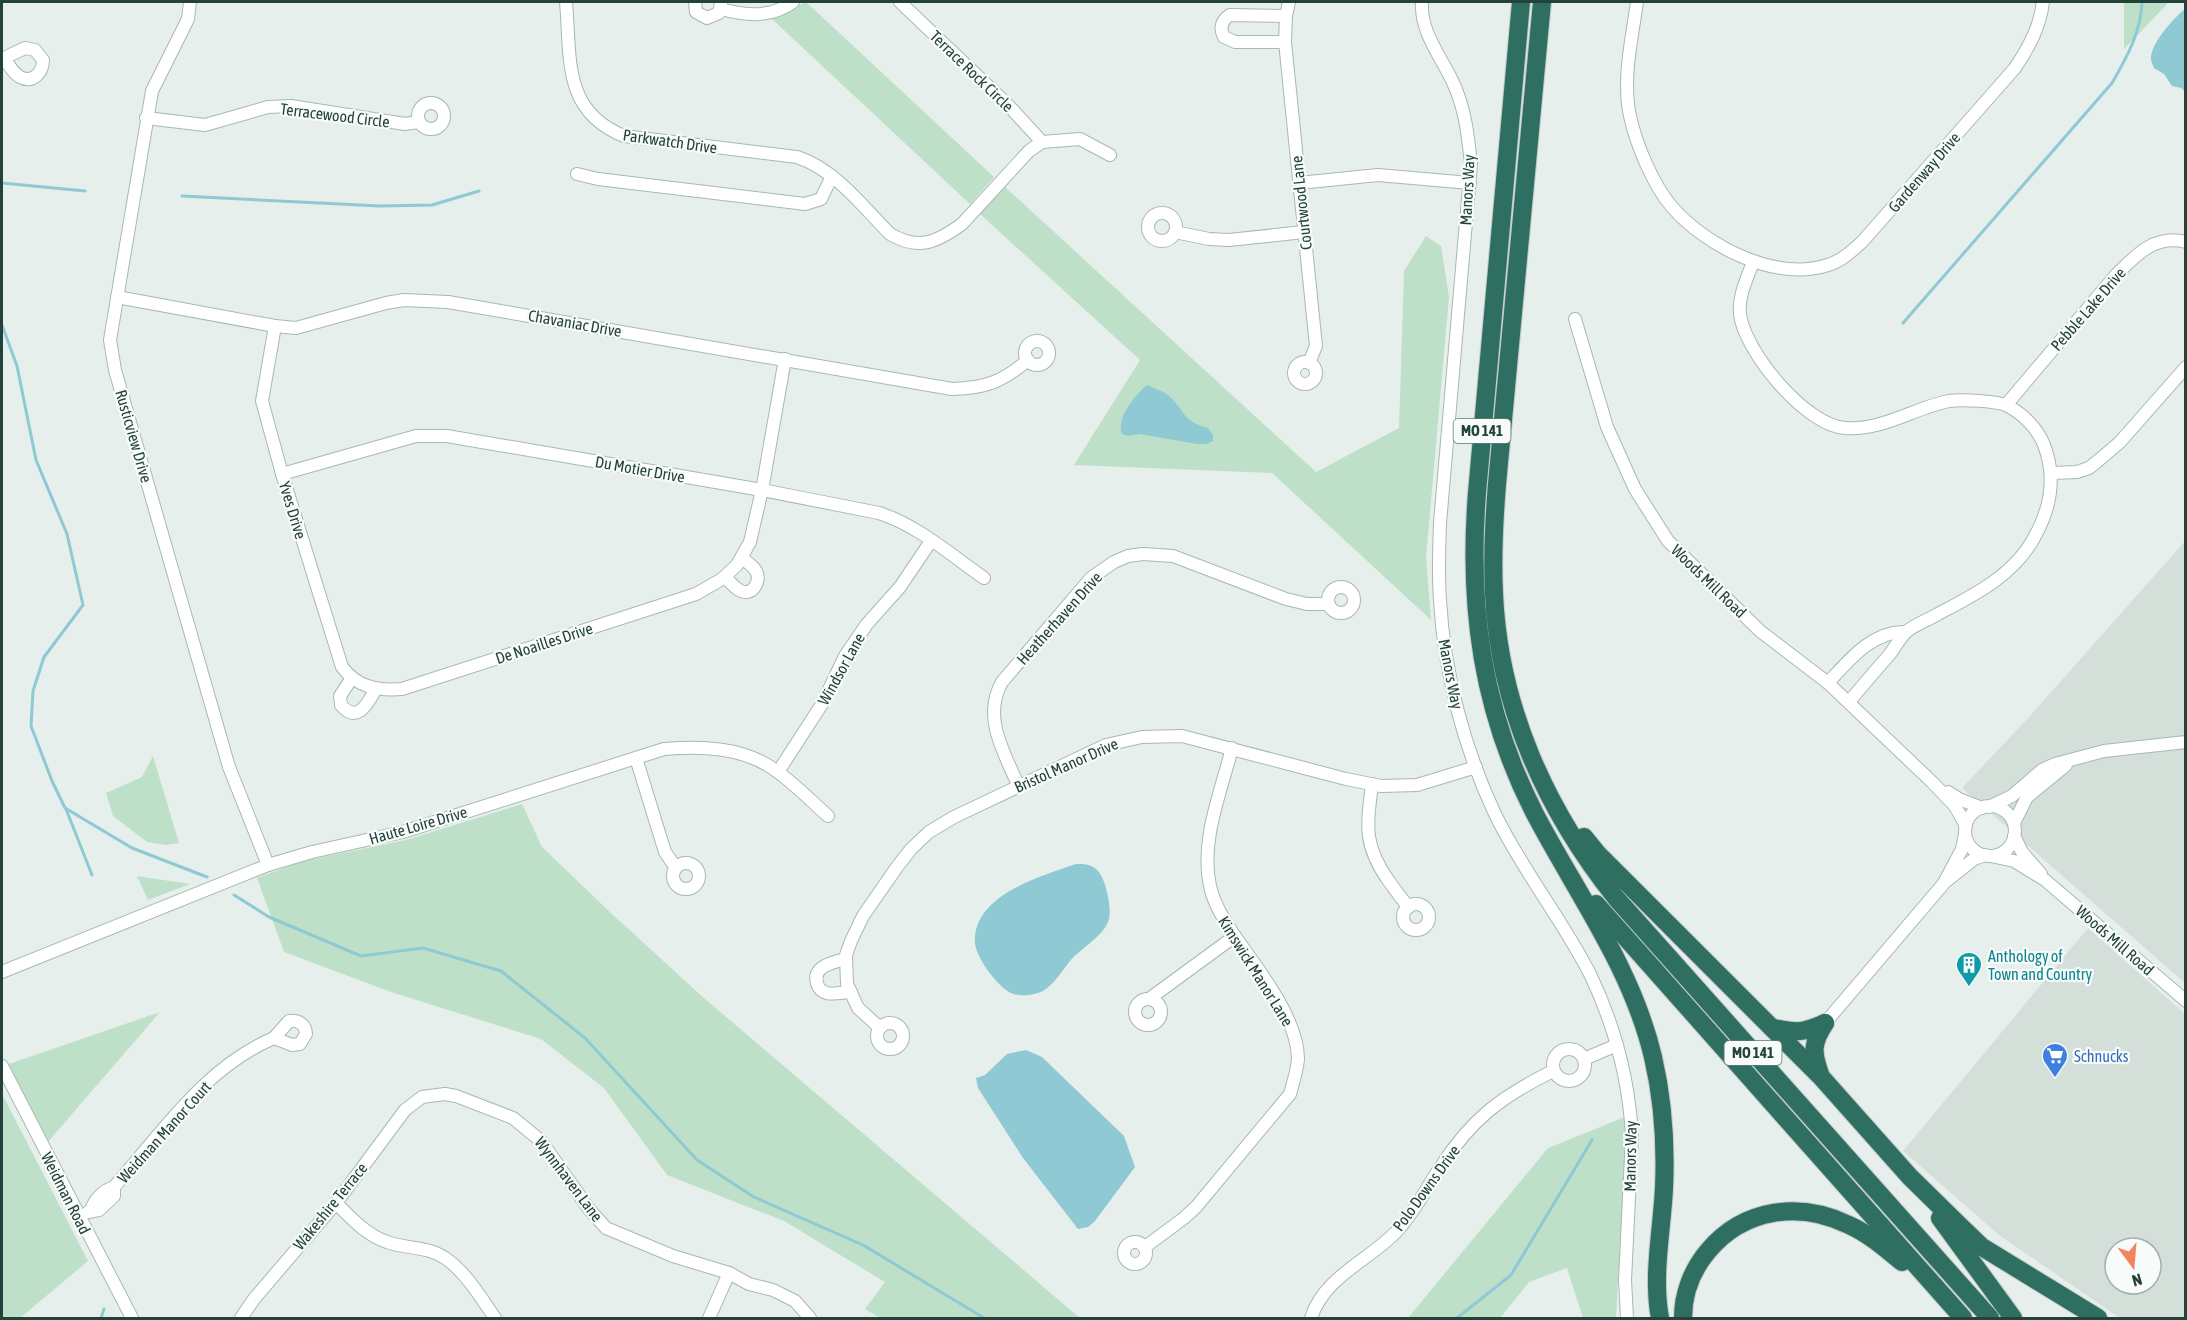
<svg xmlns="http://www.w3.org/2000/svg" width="2187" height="1320" font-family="'Asap Condensed',sans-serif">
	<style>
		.built { fill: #d4dfda; fill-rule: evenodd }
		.green { fill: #bfe0c8 }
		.water { fill: #8ec9d4 }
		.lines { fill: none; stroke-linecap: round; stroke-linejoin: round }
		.stream { stroke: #8ec9d4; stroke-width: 3 }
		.minor-casing { stroke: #a8b8b2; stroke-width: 14 }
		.highway-casing { stroke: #c2cac8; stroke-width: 20 }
		.minor { stroke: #fff; stroke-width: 12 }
		.highway { stroke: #2f6f62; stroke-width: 18 }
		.labels { text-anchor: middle; stroke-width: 4.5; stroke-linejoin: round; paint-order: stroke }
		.shield { fill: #f7fbf9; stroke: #637a73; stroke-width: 1.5 }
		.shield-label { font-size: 15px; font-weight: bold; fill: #24423a }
		.street-label { font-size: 16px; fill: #24423a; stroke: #f7fbf9 }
		.culture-label { font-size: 16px; fill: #0d838f; stroke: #f7fbf9; text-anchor: start }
		.shop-label { font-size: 16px; fill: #366cbe; stroke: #f7fbf9; text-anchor: start }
	</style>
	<rect width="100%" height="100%" fill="#e6efeb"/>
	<!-- built -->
	<g class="built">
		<path d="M2185,541V983L1962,788L2031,715Z"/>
		<path d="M2088,928L2185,1014V1318H2120L1999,1235L1903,1151ZM2115,1248H2151V1284H2115Z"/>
	</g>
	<!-- green -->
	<g class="green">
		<path d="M806,2L994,177L970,204L772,19Z"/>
		<path d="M2124,2H2169L2124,49Z"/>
		<path d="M1005,187L1316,472L1399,428L1404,271L1426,236L1441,246L1449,297L1426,558L1431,620L1272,473L1074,465L1140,360L980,214Z"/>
		<path d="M153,756L179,843L166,845L147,842L113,816L106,793L142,777Z"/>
		<path d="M522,804L542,847L612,914L705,999L1080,1318H880L865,1309L885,1282L784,1221L667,1175L604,1088L541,1039L394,993L284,952L257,878L299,862L406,840Z"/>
		<path d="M137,876L190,884L148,900Z"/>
		<path d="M160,1012L47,1143L9,1064Z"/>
		<path d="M2,1094L88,1261L20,1318H2Z"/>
		<path d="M1625,1117V1156L1616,1318H1583L1567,1268L1529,1282L1500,1318H1408L1548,1148Z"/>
	</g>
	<!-- water -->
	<g class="water">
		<path d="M2185,9V91L2181,88L2172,86L2164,74L2154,68C2153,65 2151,62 2151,58C2151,43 2174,18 2185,9Z"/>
		<path d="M1147,385C1153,388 1160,390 1165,393C1185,407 1180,421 1208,428L1213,435V441L1206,444H1197L1140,434L1128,436L1122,434C1116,418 1135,395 1147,385Z"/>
		<path d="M1076,864C1084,864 1091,864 1097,870C1106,878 1113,911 1108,922C1101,938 1081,948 1070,961C1062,971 1056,981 1046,989C1042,992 1038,993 1034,994C1027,996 1018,996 1011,993C998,987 976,958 975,943C974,932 978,921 984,913C1003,887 1047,874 1076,864Z"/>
		<path d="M1026,1050L1042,1057L1124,1136L1135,1167L1095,1221L1088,1227L1078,1229L1023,1158L978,1088L976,1078L985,1075L1007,1054Z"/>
	</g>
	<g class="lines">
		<!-- stream -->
		<g class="stream">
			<path d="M2,183L85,191"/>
			<path d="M182,196L380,206L432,205L479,191"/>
			<path d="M1903,323L2112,83C2127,57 2141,32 2142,2"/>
			<path d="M2,325L17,366L36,460L67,534L83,605L44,657L33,691L31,726L52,781L65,808L132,848L207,877"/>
			<path d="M66,809L92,875"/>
			<path d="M234,895L269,917L361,956L423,948L501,971L585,1038L697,1160L754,1197L863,1245L984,1318"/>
			<path d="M101,1318L104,1309"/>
			<path d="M1457,1318L1511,1275L1592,1140"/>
		</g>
		<defs>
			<g id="minor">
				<path d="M190,2L188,19L152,91L110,340L115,370L229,767L268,865"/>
				<path d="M566,2C571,58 562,111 624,136L797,157C836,170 862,206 890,234C919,251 937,242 962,224L1029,151L1042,142L1080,139L1110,155"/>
				<path d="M695,2L696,12L707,18L719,13L721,3"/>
				<path d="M900,2L1008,105L1042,142"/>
				<path d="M1289,2L1286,16L1285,42L1316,346L1309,363"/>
				<path d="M1422,2C1420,34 1443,58 1455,87C1466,113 1468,137 1471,164L1440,523C1439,549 1438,574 1440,600C1444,673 1464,748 1495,814C1522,870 1562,919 1590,974C1614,1024 1629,1081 1632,1136L1625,1280L1627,1318"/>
				<path d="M1637,2C1632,38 1622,80 1630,116C1636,144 1653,185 1672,207C1706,246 1775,282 1828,265C1841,261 1852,251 1862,242L2015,68C2029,47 2040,27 2043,2"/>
				<path d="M721,9C747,16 770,18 793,2"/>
				<path d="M1285,42H1235L1224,37C1219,28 1222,20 1230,15L1286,16"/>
				<path d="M25,48L35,50L43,60C43,72 33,84 20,77C13,73 8,64 4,58Z"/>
				<circle cx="431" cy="116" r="13"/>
				<path d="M146,118L205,125L268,107L291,106L405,124L419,122"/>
				<path d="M577,174L598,179L805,204L821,199L832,176"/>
				<path d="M1299,183L1378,175L1470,183"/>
				<circle cx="1162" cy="227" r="14"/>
				<path d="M1175,232L1209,239L1229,240L1304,232"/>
				<path d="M1753,262C1747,279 1738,296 1740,314C1744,351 1806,426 1845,428C1882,431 1914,408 1949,401C1961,399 1998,401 2008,406C2023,414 2038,429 2044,445C2056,476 2051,507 2035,536C2015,575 1974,595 1938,614C1928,620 1914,625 1906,632C1900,638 1895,647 1890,654C1876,670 1862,686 1849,702"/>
				<path d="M117,297L275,326L296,328L386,303L404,300L448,302L952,389C986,388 1002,382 1028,360"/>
				<path d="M1575,319L1607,427L1635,489L1668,541L1760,631L1828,683L1932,782L1955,806L1966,826"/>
				<path d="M275,326L262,401L282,474L342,667C357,687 377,691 402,689L696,594L722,579L737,565L750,542L762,490L785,359"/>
				<circle cx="1037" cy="353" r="12"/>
				<circle cx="1305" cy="373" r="11"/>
				<path d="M2006,405L2116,275C2136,255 2155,234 2186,242"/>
				<path d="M2052,473L2077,472L2089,468L2099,460L2120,442L2186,367"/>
				<path d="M282,474L416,436H447L762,490L879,513C917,525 951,555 984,578"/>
				<path d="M725,577C729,581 734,587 739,590C751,598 762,582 756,571C753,566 747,562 742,558"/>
				<circle cx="1341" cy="600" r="13"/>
				<path d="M352,678L340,696L341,705C358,725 368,702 376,689"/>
				<path d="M1828,683C1848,661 1873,630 1906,632"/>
				<path d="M636,758L665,852L676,868"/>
				<path d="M778,772L822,704L845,656L867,624L900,587L931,541"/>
				<path d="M1372,784C1367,826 1363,844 1388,880C1395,889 1401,899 1409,907"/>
				<path d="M1018,785C1004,752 982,717 1002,682L1091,578L1114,562L1128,556L1143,554L1173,556L1286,599L1307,604H1328"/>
				<path d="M1948,792L1959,799L1982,808"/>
				<circle cx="1990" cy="831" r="25"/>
				<path d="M1989,807L2012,796L2042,770L2055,764L2104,751L2186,742"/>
				<path d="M2014,823L2027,797L2066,765"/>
				<path d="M2014,836L2022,852L2041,874"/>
				<path d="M1991,856L2014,861L2045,880L2186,1001"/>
				<circle cx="686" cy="876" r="13"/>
				<path d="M1945,881L1962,849L1965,834"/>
				<circle cx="1416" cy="917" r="13"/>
				<path d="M846,959C834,962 812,966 817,983C818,988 822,992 827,993C833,995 844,992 851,992"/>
				<path d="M2,972L268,865L312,852L403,832L664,749C700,746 741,747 772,768C792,781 810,800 828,816"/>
				<circle cx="1148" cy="1012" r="13"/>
				<path d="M1149,999L1235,936"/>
				<path d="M289,1021C299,1020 306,1025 306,1034L300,1044L292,1045L274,1038Z"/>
				<path d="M1825,1023L1945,882L1974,859L1985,855"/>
				<circle cx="890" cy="1036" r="13"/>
				<path d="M880,1028L858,1008L847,984L846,955L851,941L863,916L897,867L911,849L929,832L954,817L1106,745L1142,737L1182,736L1346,779L1381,786L1417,785L1476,767"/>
				<circle cx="1569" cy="1065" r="16"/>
				<path d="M1584,1059L1617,1045"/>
				<path d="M2,1066L132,1318"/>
				<path d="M336,1203C351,1218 366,1235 387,1242C406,1249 427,1246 445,1258C466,1272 481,1298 495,1318"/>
				<path d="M91,1210C95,1199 103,1191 114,1187C162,1133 205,1067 274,1038"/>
				<path d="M88,1212L99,1210L114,1196V1187"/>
				<circle cx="1135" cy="1253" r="11"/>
				<path d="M1145,1247L1184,1218L1196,1207L1290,1094C1293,1083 1297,1071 1298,1059C1298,1018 1257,968 1234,935C1224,919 1214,905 1210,886C1200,841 1221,792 1232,748"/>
				<path d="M241,1318L254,1299L336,1203L405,1110L422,1097L445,1094L456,1096L513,1118L541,1141L589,1209L606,1228L673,1256L729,1273L749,1284L773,1290L795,1301L810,1318"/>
				<path d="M709,1318L729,1273"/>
				<path d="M1311,1318C1324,1277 1368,1261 1396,1232C1414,1213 1425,1190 1440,1168C1471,1119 1502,1096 1553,1071"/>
			</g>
			<g id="highway">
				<path d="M1521,2L1477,493C1468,607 1482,711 1535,814C1577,894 1632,968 1653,1057C1663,1100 1666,1144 1664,1188C1662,1230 1652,1276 1660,1318"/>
				<path d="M1542,2L1497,484C1494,521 1492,557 1494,594C1499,707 1546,810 1616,898L1990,1318"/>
				<path d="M1584,837L1597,853L1822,1078L1910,1177L1960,1226L1982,1247L2098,1318"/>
				<path d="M1596,904L1963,1318"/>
				<path d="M1773,1028C1796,1033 1803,1033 1825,1023"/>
				<path d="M1820,1074C1812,1052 1812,1043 1825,1023"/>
				<path d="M1940,1218L2013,1318"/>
				<path d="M1683,1318C1683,1294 1692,1270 1708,1251C1744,1208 1800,1201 1849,1225C1869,1234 1885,1248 1902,1262"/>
			</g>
		</defs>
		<!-- minor casing -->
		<use href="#minor" class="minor-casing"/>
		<!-- highway casing -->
		<use href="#highway" class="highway-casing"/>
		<!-- minor -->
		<use href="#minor" class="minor"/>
		<!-- highway -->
		<use href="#highway" class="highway"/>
	</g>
	<!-- icons -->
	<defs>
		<symbol id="building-pin" viewBox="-11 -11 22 30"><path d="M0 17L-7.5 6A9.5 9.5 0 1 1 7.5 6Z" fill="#0f9aa8" stroke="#f7fbf9"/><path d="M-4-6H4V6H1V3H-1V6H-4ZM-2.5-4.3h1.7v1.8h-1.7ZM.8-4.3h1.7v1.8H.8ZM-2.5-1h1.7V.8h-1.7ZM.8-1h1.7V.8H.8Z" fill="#fff"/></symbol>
		<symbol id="supermarket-pin" viewBox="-11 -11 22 30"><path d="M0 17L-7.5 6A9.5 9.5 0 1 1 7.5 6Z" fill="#3f7fe0" stroke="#f7fbf9"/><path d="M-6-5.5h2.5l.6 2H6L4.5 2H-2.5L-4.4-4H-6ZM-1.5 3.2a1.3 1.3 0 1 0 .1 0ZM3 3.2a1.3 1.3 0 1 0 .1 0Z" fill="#fff"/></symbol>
	</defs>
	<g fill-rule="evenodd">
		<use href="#building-pin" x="1954" y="950" width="30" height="40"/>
		<use href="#supermarket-pin" x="2040" y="1041" width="30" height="40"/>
	</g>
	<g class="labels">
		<!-- shield labels -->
		<g class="shield">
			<rect x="1453.5" y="419" width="57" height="24" rx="4.5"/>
			<rect x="1724.5" y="1041" width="57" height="24" rx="4.5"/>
		</g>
		<g class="shield-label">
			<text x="1482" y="436">MO 141</text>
			<text x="1753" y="1058">MO 141</text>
		</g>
		<!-- street labels -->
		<g class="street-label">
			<text transform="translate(972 71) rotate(44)" y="6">Terrace Rock Circle</text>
			<text transform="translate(335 115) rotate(7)" y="6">Terracewood Circle</text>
			<text transform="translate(670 141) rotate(8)" y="6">Parkwatch Drive</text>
			<text transform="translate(1924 172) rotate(-49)" y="6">Gardenway Drive</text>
			<text transform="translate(1467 190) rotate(-87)" y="6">Manors Way</text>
			<text transform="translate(1301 203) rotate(-96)" y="6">Courtwood Lane</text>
			<text transform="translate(2088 309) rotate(-49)" y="6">Pebble Lake Drive</text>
			<text transform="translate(575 323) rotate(10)" y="6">Chavaniac Drive</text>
			<text transform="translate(134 436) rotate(74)" y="6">Rusticview Drive</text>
			<text transform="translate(640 469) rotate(10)" y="6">Du Motier Drive</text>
			<text transform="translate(293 510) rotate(73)" y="6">Yves Drive</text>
			<text transform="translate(1709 581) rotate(44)" y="6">Woods Mill Road</text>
			<text transform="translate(1059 618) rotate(-48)" y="6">Heatherhaven Drive</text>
			<text transform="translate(544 643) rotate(-18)" y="6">De Noailles Drive</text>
			<text transform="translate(841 669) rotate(-61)" y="6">Windsor Lane</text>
			<text transform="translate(1451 674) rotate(79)" y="6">Manors Way</text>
			<text transform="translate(1066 765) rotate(-24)" y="6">Bristol Manor Drive</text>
			<text transform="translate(418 825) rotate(-16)" y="6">Haute Loire Drive</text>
			<text transform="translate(2115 940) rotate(41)" y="6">Woods Mill Road</text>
			<text transform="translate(1256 971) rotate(58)" y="6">Kimswick Manor Lane</text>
			<text transform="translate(164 1132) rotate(-48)" y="6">Weidman Manor Court</text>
			<text transform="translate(1630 1156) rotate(-89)" y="6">Manors Way</text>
			<text transform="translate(569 1179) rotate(53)" y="6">Wynnhaven Lane</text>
			<text transform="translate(1426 1188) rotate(-54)" y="6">Polo Downs Drive</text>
			<text transform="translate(66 1193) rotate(63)" y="6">Weidman Road</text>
			<text transform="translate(330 1206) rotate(-51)" y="6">Wakeshire Terrace</text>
		</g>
		<!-- culture labels -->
		<g class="culture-label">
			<text x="1988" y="962">Anthology of<tspan x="1988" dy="18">Town and Country</tspan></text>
		</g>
		<!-- shop labels -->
		<g class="shop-label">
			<text x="2074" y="1062">Schnucks</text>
		</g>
	</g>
	<!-- border -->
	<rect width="2187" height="1320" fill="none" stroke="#24423a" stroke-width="6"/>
	<!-- north arrow -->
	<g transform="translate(2133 1266) rotate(164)"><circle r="28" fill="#f7fbf9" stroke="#a3b1ad" stroke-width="1.5"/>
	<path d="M0-4.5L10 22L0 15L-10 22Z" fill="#f4845f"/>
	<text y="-9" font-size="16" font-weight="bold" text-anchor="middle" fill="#24423a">N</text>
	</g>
</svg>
